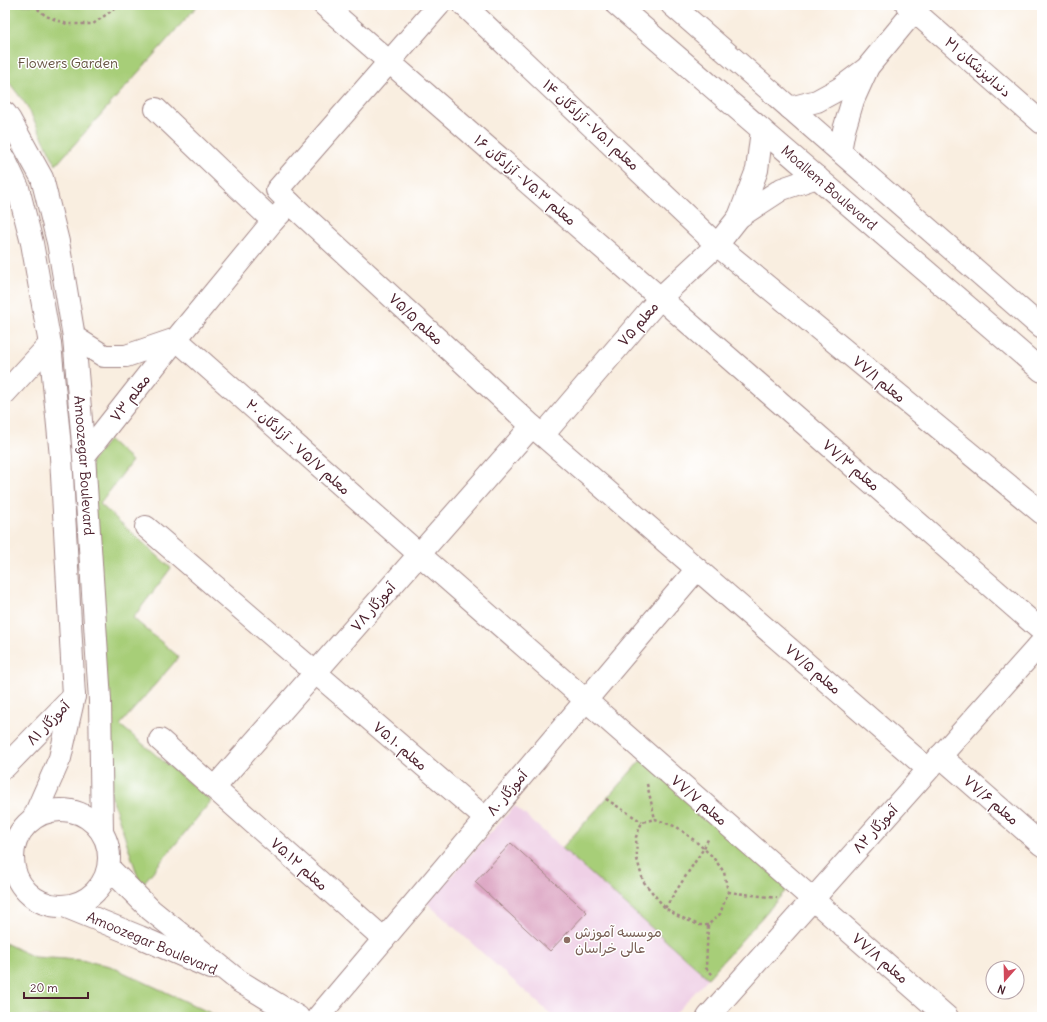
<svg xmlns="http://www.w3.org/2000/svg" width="1047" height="1022" font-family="Delius,'Playpen Sans Arabic',sans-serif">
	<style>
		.built { fill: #efd0e6 }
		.green { fill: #a7ce78; stroke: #787652 }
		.building { fill: #d89abb }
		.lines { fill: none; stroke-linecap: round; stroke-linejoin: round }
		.minor-casing { stroke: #a28686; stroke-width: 24 }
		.secondary-casing { stroke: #a28686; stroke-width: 24 }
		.primary-casing { stroke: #a28686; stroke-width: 24 }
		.path { stroke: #a28686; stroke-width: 2.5; stroke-dasharray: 3 3; stroke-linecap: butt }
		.minor { stroke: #fff; stroke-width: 22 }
		.secondary { stroke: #fff; stroke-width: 22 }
		.primary { stroke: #fff; stroke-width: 22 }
		.education-dot { fill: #8d6e63; stroke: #fff; stroke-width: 1.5 }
		.labels { text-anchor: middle; stroke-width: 3; stroke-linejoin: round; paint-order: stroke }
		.park-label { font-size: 14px; fill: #665442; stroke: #fff }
		.street-label { font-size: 14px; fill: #4a1f2b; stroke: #fff }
		.education-label { font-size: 14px; fill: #785e54; stroke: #fff; text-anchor: start }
	</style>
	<rect width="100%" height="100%" fill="#fff"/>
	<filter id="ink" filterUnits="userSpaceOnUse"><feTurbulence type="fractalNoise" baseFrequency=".025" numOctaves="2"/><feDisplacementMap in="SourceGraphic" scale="8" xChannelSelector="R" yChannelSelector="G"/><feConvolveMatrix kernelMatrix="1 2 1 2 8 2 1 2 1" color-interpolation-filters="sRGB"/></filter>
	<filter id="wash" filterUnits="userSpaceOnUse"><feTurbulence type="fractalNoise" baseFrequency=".012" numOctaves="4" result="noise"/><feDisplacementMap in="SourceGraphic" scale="16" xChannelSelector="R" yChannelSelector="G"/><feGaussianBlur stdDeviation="0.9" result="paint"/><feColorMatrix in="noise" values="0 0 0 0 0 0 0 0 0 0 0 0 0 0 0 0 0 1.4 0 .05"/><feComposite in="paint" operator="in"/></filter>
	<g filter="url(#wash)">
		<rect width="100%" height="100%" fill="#f9eee0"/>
		<!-- built -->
		<path class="built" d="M515,806L708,978L672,1017H554L427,903Z"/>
		<!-- green -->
		<g class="green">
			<path d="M5,5H198L56,165L27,106L5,77Z"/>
			<path d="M109,440L132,461L100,504L171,568L133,618L179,657L120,725L211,801L141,886L109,789L91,462Z"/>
			<path d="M642,759L788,888L708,978L562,848Z"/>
			<path d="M5,943L34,957L81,960L110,966L219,1017H5Z"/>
		</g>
		<g id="blocks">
			<!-- building -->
			<path class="building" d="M511,843L587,912L550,951L475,882Z"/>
		</g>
	</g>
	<g filter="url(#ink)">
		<use href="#blocks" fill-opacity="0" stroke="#a28686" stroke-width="1"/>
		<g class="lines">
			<defs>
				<g id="minor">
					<path d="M324,5L1042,631"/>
					<path d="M439,5L277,190L290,203L532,426L928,769"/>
					<path d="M464,5L717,245L1042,513"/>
					<path d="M907,5L1042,123"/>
					<path d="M790,108L817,101L839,89L867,68L919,5"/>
					<path d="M156,109L273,221"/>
					<path d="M840,151L844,130L853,100L867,69"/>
					<path d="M739,217L782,189L817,177"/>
					<path d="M74,337L104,356H126L176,339"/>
					<path d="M176,339L419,554L947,1017"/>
					<path d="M5,393L50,344"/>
					<path d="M543,435L660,298L717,245L739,217L757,170L762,130"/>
					<path d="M84,456L176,339L273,221L290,203"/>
					<path d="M146,527L486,819"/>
					<path d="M160,740L384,939"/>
					<path d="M940,756L1042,845"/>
					<path d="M5,767L74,696"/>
					<path d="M214,788L532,426"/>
					<path d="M5,858L12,860"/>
					<path d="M318,1017L697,569"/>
					<path d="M708,1017L1042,642"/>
				</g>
				<g id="secondary">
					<path id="s1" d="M5,113L10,120L42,178L58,242L74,337L84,456L100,700L102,831"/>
					<path d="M5,160L18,188L32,243L50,344L61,457L74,696L60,758L34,817"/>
					<circle cx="61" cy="858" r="48"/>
					<path d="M109,868L151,910L239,981L298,1017"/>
					<path d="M64,906L140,937L211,968"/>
				</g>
				<g id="primary">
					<path id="s2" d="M617,5L1042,371"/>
					<path d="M672,5L1042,328"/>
				</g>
			</defs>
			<!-- minor casing -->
			<use href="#minor" class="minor-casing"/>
			<!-- secondary casing -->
			<use href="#secondary" class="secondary-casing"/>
			<!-- primary casing -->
			<use href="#primary" class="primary-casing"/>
			<!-- path -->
			<g class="path">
				<path d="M33,5L46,16L67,24H93L114,9L117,5"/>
				<path d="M647,784L655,819"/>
				<path d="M606,799L642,822"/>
				<path d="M728,892L777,898"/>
				<path d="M665,908L704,848L709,837"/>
				<path d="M708,925H699L678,916L665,908L643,881L637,859L636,837L642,822L655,819L677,827L694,840L712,856L724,872L728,892L720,914L708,925L706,968L714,976"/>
			</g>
			<!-- minor -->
			<use href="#minor" class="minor"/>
			<!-- secondary -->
			<use href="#secondary" class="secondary"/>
			<!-- primary -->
			<use href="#primary" class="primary"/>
		</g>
	</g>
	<!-- markers -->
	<circle class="education-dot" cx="567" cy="940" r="4"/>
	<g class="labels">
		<!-- park labels -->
		<g class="park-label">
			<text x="68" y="68">Flowers Garden</text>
		</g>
		<!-- street labels -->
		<g class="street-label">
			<text transform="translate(978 67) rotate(41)" y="5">دندانپزشکان ۲۱</text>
			<text transform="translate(591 125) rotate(43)" y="5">معلم ۷۵.۱- آزادگان ۱۴</text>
			<text transform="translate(525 180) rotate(41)" y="5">معلم ۷۵.۳- آزادگان ۱۶</text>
			<text dy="5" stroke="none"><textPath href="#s2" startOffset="280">Moallem Boulevard</textPath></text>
			<text transform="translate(416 319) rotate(43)" y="5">معلم ۷۵/۵</text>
			<text transform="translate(638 324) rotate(-49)" y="5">معلم ۷۵</text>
			<text transform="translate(879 379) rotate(40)" y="5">معلم ۷۷/۱</text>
			<text transform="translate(130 398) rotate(-52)" y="5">معلم ۷۳</text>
			<text transform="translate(298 447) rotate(42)" y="5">معلم ۷۵/۷ - آزادگان ۲۰</text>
			<text transform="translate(851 465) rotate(41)" y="5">معلم ۷۷/۳</text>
			<text dy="5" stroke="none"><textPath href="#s1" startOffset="366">Amoozegar Boulevard</textPath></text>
			<text transform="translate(373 607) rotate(-49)" y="5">آموزگار ۷۸</text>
			<text transform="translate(813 669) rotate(41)" y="5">معلم ۷۷/۵</text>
			<text transform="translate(48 723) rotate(-46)" y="5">۸۱ آموزگار</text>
			<text transform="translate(400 746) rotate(41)" y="5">معلم ۷۵.۱۰</text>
			<text transform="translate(507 793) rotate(-50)" y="5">آموزگار ۸۰</text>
			<text transform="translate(699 800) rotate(41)" y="5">معلم ۷۷/۷</text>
			<text transform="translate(991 800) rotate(41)" y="5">معلم ۷۷/۶</text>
			<text transform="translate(875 829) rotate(-48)" y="5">آموزگار ۸۲</text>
			<text transform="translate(299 864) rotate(42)" y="5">معلم ۷۵.۱۲</text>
			<text transform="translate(152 943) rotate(23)" y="5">Amoozegar Boulevard</text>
			<text transform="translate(880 958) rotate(41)" y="5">معلم ۷۷/۸</text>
		</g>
		<!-- education labels -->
		<g class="education-label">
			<text x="575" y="937">موسسه آموزش<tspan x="575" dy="16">عالی خراسان</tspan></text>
		</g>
	</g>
	<!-- margin -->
	<rect width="1047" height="1022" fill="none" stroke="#fff" stroke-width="20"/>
	<!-- north arrow -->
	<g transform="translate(1005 980) rotate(200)"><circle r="19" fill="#ffffff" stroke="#b7a5aa"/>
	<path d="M0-3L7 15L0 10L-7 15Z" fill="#d1495b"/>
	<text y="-6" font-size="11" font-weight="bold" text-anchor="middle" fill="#4a1f2b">N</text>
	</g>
	<!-- scale -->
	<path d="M24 992v6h64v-6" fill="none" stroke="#4a1f2b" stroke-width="2"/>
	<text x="30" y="992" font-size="12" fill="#4a1f2b" stroke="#ffffff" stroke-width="3" paint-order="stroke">20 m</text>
</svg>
